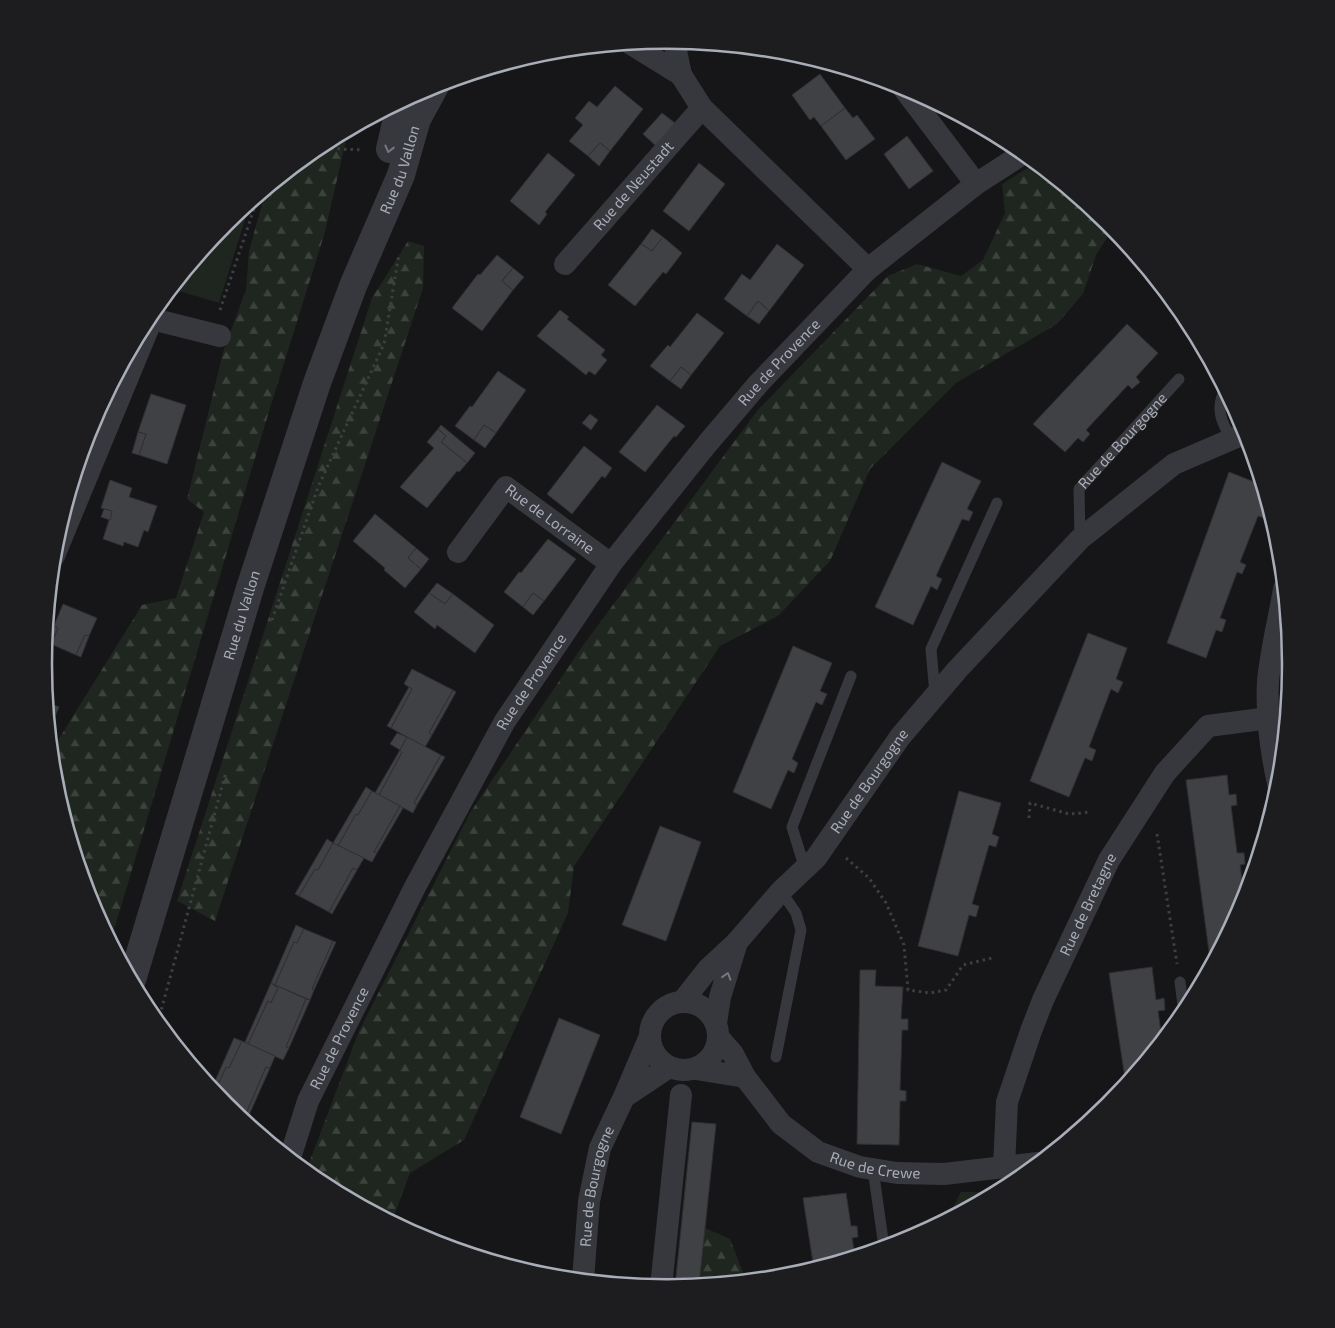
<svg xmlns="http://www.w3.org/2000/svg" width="1335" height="1328" font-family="'Exo 2',sans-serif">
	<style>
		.forest { fill: url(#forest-firs) }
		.green { fill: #1e261f }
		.building { fill: #404145; stroke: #303034 }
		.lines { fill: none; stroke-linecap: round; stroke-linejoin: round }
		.path { stroke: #3d3f44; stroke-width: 3; stroke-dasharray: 2.5 4; stroke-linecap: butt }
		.service { stroke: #37383d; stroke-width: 11 }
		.minor { stroke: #37383d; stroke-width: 22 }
		.tertiary { stroke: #37383d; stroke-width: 28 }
		.oneway { stroke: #757881 }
		.labels { text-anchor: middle; stroke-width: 4.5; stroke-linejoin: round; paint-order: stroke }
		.street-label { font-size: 15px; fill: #a8adb8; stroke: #111113 }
		.rim { fill: none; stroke: #a8adb8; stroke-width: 2.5 }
	</style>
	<defs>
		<pattern id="forest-firs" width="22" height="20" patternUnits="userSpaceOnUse" patternTransform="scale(1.25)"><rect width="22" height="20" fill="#1e261f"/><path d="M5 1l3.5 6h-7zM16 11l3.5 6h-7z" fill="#3c433d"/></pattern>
	</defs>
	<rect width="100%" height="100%" fill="#161618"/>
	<!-- forest -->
	<g class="forest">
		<path d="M348,131L325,232L270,408L111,940L91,903L56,788L59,781L54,775L52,750L142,605L176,598L204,512L187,499L224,349L246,290L249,251L266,190L321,145Z"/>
		<path d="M1036,163L1113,228L1096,255L1083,294L1057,324L956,383L870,469L830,561L778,616L720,646L574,866L568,913L464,1140L410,1173L392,1221L321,1183L306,1171L359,1031L470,813L584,644L757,411L888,276L917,264L961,276L983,260L1005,213L1002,184Z"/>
		<path d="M408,241L424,246L423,288L215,921L177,901L372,298Z"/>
		<path d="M961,1192H991L993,1194L948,1218Z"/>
		<path d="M705,1228L730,1239L746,1280L699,1285Z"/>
	</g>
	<!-- green -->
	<path class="green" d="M250,204L219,303L172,289L226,223Z"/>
	<!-- building -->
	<g class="building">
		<path d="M820,74L845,108L821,126L814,117L810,120L792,95Z"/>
		<path d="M615,86L643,109L610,151L600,143L588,156L569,141L583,125L575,118L589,101L597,107Z"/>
		<path d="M845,108L853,118L857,115L875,139L846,160L821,126Z"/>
		<path d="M662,113L675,123L656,146L643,134Z"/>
		<path d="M907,136L933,171L909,189L884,154Z"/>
		<path d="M600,143L610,151L599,166L588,156Z"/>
		<path d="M548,153L575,175L545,212L547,214L539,225L510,201Z"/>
		<path d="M699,163L725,184L689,231L663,211Z"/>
		<path d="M652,229L663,237L652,251L641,244Z"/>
		<path d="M663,237L682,253L666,274L663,272L635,306L608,285L641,244L652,251Z"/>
		<path d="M777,244L804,265L769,311L758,301L747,316L724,299L742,274L750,280Z"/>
		<path d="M497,255L513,268L502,281L513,290L482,331L452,308L478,274L480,275Z"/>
		<path d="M513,268L524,277L513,290L502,281Z"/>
		<path d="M758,301L769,311L759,324L747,316Z"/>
		<path d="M560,310L569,317L567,319L605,350L601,355L607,360L595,375L589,371L586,375L537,336Z"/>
		<path d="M697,313L724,333L691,375L681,367L670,381L650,366L668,345L670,347Z"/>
		<path d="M1127,324L1158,353L1136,377L1140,382L1132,389L1128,385L1086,430L1090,434L1083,442L1078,438L1065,452L1033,424Z"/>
		<path d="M681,367L691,375L681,389L670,381Z"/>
		<path d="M498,371L526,390L496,433L484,425L474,440L455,426L470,406L472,407Z"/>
		<path d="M151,394L186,405L167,464L139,455L146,434L138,432Z"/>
		<path d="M657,405L685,426L676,437L674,436L645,472L619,452Z"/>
		<path d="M590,414L598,420L591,430L582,423Z"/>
		<path d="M441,425L475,453L467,463L441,442L446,436L438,429Z"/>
		<path d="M484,425L496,433L485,448L474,440Z"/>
		<path d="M438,429L446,436L441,442L467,463L459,472L457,471L427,508L400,487L434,448L427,442Z"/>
		<path d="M138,432L146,434L139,455L132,453Z"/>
		<path d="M584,446L612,468L605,478L602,476L572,514L547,494Z"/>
		<path d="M942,462L981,481L967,509L973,512L969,521L962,519L936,576L942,579L937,590L931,586L913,625L875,607Z"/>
		<path d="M1229,472L1262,485L1265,495L1261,505L1268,508L1264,518L1258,516L1240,562L1246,565L1242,574L1237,572L1220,618L1226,620L1222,632L1216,630L1206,658L1167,643Z"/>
		<path d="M110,480L132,488L129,497L157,506L148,532L144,530L138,547L124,542L123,546L103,539L112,511L101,508Z"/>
		<path d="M104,509L112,511L110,520L101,517Z"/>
		<path d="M375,514L416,548L408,558L421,569L405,588L384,570L385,568L353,541Z"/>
		<path d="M548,539L576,559L544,601L533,593L523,607L504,592L519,572L521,573Z"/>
		<path d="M416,548L429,559L421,569L408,558Z"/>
		<path d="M437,583L453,594L445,604L429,593Z"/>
		<path d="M429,593L445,604L453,594L494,625L475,653L437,625L435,629L414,612Z"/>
		<path d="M533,593L544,601L533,615L523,607Z"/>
		<path d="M63,604L97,618L89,636L85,635L76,655L51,644L58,628L54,626Z"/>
		<path d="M54,626L58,628L51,644L47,643Z"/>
		<path d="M1088,633L1127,648L1116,679L1123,682L1118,693L1111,689L1089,747L1096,750L1092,761L1085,758L1069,797L1030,781Z"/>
		<path d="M85,635L89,636L81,657L76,655Z"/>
		<path d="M793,646L832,663L820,691L827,694L822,705L816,702L792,759L798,763L794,773L788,770L771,809L733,792Z"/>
		<path d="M412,669L453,690L429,733L432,735L425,747L391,728L412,689L404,684Z"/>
		<path d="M409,687L412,689L391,728L387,726Z"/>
		<path d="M453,690L456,692L432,735L429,733Z"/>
		<path d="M47,702L54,705L49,719Z"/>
		<path d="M54,705L59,707L50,728L49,719Z"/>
		<path d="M397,733L407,737L400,750L390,744Z"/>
		<path d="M407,737L441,755L414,803L417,805L413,813L379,795L402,752L400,750Z"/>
		<path d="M400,750L402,752L379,795L375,793Z"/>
		<path d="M441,755L445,757L417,805L414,803Z"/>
		<path d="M1227,775L1229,795L1236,794L1237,805L1231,806L1237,853H1244L1245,864L1240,865L1245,901L1214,959H1210L1186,780Z"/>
		<path d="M366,787L372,791L358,815L356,814L338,846L333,843Z"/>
		<path d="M372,791L400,806L374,852L377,853L372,862L338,846L356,814L358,815Z"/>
		<path d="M959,791L1001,803L992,834L999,837L996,847L989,845L972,904L979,906L976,917L969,915L958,956L918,946Z"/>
		<path d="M400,806L403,808L377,853L374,852Z"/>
		<path d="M660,826L701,842L666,941L622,925Z"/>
		<path d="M327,839L333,843L318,870L315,869L299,896L295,894Z"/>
		<path d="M333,843L364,858L357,870L353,868L329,912L299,896L315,869L318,870Z"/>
		<path d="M353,868L357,870L332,914L329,912Z"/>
		<path d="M296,925L304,929L297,943L294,942L275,985L271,983Z"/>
		<path d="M304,929L333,941L312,989L314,990L310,1000L275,985L294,942L297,943Z"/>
		<path d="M333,941L336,942L314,990L312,989Z"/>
		<path d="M1152,967L1156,1000L1164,998L1165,1010L1158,1011L1162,1040L1126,1085L1109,973Z"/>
		<path d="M860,970H876L875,986L903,987L901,1019H908V1030H902L900,1090L906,1091V1101H900L899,1145L857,1144Z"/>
		<path d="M271,983L278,988L271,1003L268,1001L248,1044L245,1042Z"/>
		<path d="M275,985L306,999L286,1047L289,1048L283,1060L248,1044L268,1001L271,1003L278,988Z"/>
		<path d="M306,999L310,1000L289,1048L286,1047Z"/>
		<path d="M559,1018L600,1035L561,1134L520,1117Z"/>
		<path d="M234,1038L242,1041L229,1068L226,1067L215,1092L212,1088Z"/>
		<path d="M242,1041L275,1056L270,1068L266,1067L246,1114L226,1105L215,1092L226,1067L229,1068Z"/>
		<path d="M266,1067L270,1068L249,1115L246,1114Z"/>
		<path d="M692,1122L716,1124L699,1285L675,1287Z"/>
		<path d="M846,1193L851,1226H857L858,1237L852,1238L855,1256L814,1269L803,1198Z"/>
	</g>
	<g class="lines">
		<!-- path -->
		<g class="path">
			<path d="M318,148L363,150"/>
			<path d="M220,310L258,197"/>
			<path d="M272,620L318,487L384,344L399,254"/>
			<path d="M1029,818L1030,803L1069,814L1091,812"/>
			<path d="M1157,834L1177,964"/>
			<path d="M846,858L869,878L886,903L904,945L908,990L930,993L946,990L963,965L992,958"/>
			<path d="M158,1022L226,772"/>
		</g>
		<!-- service -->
		<g class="service">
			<path d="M1225,390C1215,407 1221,422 1231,438"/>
			<path id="s1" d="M1080,538L1079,489L1179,379"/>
			<path d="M935,694L931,649L997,503"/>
			<path d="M1269,718L1287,711"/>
			<path d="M805,869L792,827L851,676"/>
			<path d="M1180,982L1184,1013"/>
			<path d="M776,1057L801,930L796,913L781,891"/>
			<path d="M873,1169L884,1247"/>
		</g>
		<!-- minor -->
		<g class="minor">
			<path d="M631,44L681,75L674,41"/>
			<path d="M681,75L702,108L868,269"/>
			<path d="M902,86L976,184"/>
			<path id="s2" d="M565,264L702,108"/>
			<path id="s3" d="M458,552L506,487L611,564"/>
			<path d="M54,556L152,319L220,336"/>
			<path d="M1279,788C1271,753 1266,717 1268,681C1271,650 1279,619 1284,589"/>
			<path id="s4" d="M737,942L781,891L816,858L900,737L957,670L1080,539L1174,464L1246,433"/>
			<circle cx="684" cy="1036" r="34"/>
			<path d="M682,1002L708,969L737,942L720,997L716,1023"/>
			<path d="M650,1036L624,1097L669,1067"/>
			<path d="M696,1069L745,1077L733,1054L719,1038"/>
			<path id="s5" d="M745,1077L781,1124L818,1152L860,1167L897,1173L944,1174L1038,1163"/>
			<path id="s6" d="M290,1158L308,1101L415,887L505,721L611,564L707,444L759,383L868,269L976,184L1024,153"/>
			<path id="s7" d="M1004,1167L1007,1102L1031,1031L1043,1000L1109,860L1165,773L1208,726L1269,718"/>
			<path id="s8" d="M583,1280L589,1201L600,1148L624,1097"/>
			<path d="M661,1287L681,1095"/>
		</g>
		<!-- tertiary -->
		<g class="tertiary">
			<path d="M390,149L401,102"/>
			<path id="s9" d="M132,980L250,588L317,383L353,286L401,175L417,119L435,86"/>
		</g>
	</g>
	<!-- one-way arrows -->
	<defs><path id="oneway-chevron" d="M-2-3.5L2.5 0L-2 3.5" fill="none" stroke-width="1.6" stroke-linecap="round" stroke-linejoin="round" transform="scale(1.25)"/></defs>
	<g class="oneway">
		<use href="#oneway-chevron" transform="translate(389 149) rotate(104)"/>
		<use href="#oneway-chevron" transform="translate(727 976) rotate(-73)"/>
	</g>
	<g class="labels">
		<!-- street labels -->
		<g class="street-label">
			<text dy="5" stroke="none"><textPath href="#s9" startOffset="854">Rue du Vallon</textPath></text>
			<text dy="5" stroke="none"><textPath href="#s2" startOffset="104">Rue de Neustadt</textPath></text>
			<text dy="5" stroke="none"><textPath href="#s6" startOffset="940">Rue de Provence</textPath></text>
			<text dy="5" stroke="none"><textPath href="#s1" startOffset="114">Rue de Bourgogne</textPath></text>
			<text dy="5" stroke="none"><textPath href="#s3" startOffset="135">Rue de Lorraine</textPath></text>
			<text dy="5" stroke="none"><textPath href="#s9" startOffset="381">Rue du Vallon</textPath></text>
			<text dy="5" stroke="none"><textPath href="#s6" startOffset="535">Rue de Provence</textPath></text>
			<text dy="5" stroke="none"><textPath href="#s4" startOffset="209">Rue de Bourgogne</textPath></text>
			<text dy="5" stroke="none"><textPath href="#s7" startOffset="279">Rue de Bretagne</textPath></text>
			<text dy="5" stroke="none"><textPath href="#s6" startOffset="130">Rue de Provence</textPath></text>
			<text dy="5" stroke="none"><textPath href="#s5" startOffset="165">Rue de Crewe</textPath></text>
			<text dy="5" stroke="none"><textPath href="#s8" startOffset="95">Rue de Bourgogne</textPath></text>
		</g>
	</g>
	<!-- crop -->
	<path d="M0 0H1335V1328H0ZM52 664a615 615 0 1 1 1230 0a615 615 0 1 1-1230 0Z" fill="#1d1d20" fill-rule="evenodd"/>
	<path class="rim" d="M52 664a615 615 0 1 1 1230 0a615 615 0 1 1-1230 0Z"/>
</svg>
